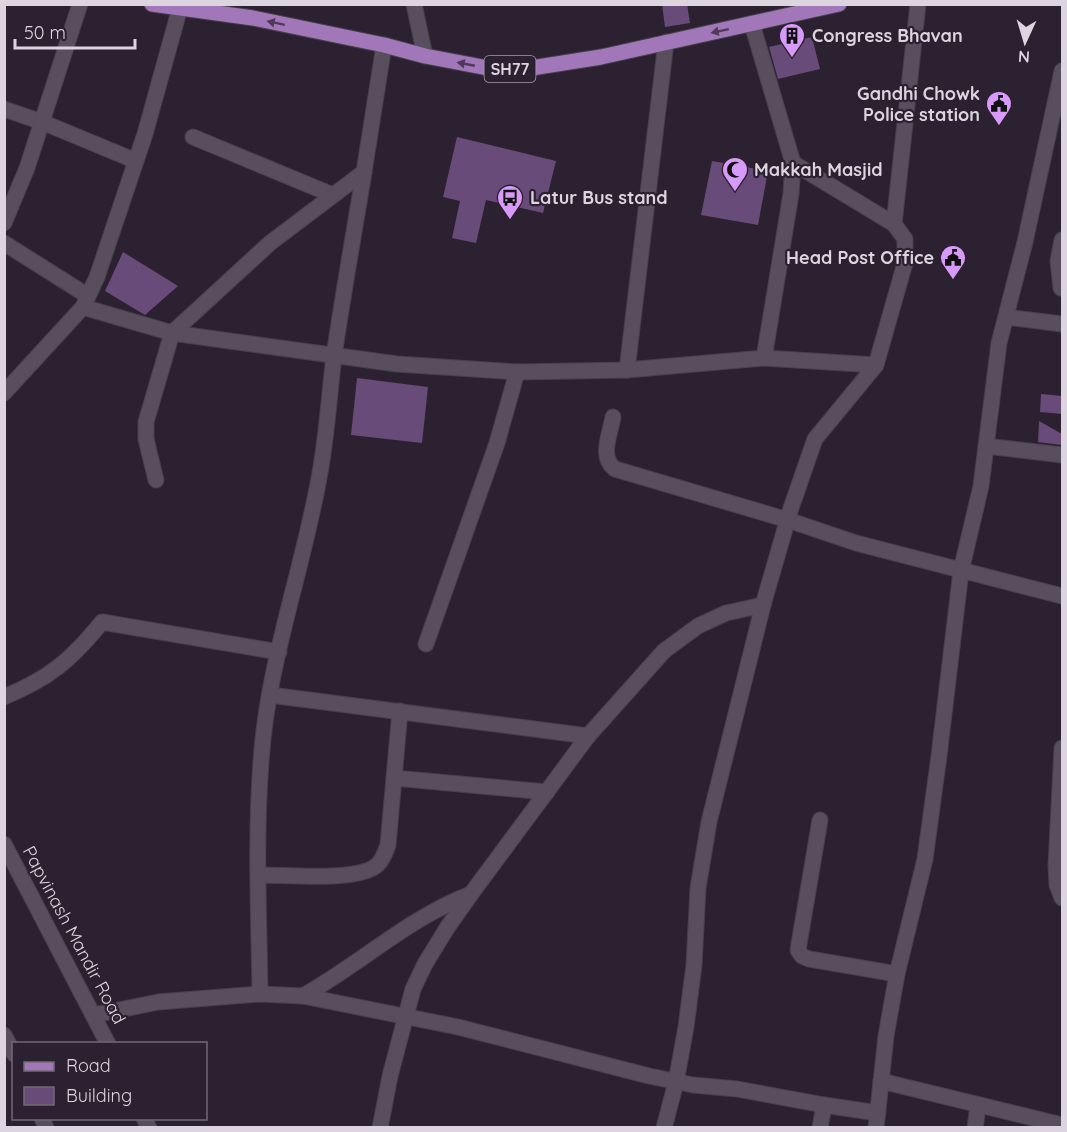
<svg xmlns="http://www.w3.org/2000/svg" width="1067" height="1132" font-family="Quicksand,sans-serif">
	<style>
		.building { fill: #694b79 }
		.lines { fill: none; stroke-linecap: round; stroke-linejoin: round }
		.minor-casing { stroke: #47404c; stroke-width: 17 }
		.major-casing { stroke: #47404c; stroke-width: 17 }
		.minor { stroke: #584e5e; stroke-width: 15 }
		.major { stroke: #a277b9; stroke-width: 15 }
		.oneway { fill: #4f3b59 }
		.labels { text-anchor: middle; stroke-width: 4.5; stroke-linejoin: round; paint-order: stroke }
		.shield { fill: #2b2130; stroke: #a79faa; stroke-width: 1.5 }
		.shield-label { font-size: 16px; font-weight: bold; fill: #dcd5df }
		.poi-label { font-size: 18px; font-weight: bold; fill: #dcd5df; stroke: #2b2130; text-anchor: start }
		.street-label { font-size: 18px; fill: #dcd5df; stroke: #2b2130 }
	</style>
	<rect width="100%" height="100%" fill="#2b2130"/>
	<!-- building -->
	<g class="building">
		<path d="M662,4H687L690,23L665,27Z"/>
		<path d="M812,37L820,69L778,79L769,47Z"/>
		<path d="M457,137L556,161L543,213L486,200L476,243L452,238L460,201L443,197Z"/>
		<path d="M712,161L768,171L758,225L701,215Z"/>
		<path d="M123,252L178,286L145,315L105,291Z"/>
		<path d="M357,378L428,387L422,443L351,435Z"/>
		<path d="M1041,394L1062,396V414L1040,412Z"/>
		<path d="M1039,421L1062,434V445L1038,442Z"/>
	</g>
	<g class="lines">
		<defs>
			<g id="minor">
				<path d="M414,4L425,56"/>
				<path d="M752,24L793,163"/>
				<path d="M4,109L42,122L136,161"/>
				<path d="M193,137L333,195"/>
				<path d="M4,223L27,168L80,4"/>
				<path d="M894,224L918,4"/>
				<path d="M4,243L88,296"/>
				<path d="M1061,288L1058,261L1062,240"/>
				<path d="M83,307L172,333L397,364L517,372L627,370L764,358L876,365L905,263V239L894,224L793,163L791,194L764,358"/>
				<path d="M1006,317L1062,324"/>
				<path d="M627,370L666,42"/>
				<path d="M4,393L83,307L97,277L145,134L181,4"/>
				<path d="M613,417C610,435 599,457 615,469L788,520L856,543L1062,596"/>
				<path d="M986,446L1062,455"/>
				<path d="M156,480L146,439V422L172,333L270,243L364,172L384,45"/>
				<path d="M426,644L497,443L517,372"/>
				<path d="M270,695L588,736"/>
				<path d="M4,697C50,678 71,660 102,622L279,652"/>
				<path d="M1062,748L1056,866L1057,885L1062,898"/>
				<path d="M394,778L547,792"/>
				<path d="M820,820L798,950L802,956L809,959L897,974"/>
				<path d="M4,844L108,1044"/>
				<path d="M259,875C287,875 349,881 373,868C381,864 385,854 388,845L400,711"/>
				<path d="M260,994C259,917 255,839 261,762C267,665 302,573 319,478C327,437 329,396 334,356C343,294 354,233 364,172"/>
				<path d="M303,996C360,964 410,917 471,894"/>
				<path d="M94,1015L158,1002L260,994L303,996L458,1027L649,1076L693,1085L737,1089L824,1105L820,1128"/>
				<path d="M4,1035L14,1054"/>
				<path d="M881,1081L1062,1125"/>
				<path d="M824,1105L878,1113"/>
				<path d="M42,1118L46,1128"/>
				<path d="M144,1118L149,1128"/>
				<path d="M380,1128L390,1076L413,989L425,964L447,928L471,894L588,736L664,651L698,626L726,613L763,605L791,508L815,439L876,365"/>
				<path d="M664,1128L676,1082L686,1027L694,965L698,888L709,822L763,605"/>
				<path d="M876,1128L886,1036L897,974L925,859L939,756L961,571L981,486L999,343L1025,242L1062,71"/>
				<path d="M975,1128L978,1106"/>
			</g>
			<path id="major" d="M152,4L253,18L384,45L425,56L493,69H525L601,57L839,4"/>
		</defs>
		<!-- minor casing -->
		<use href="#minor" class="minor-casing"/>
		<!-- major casing -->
		<use href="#major" class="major-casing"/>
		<!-- minor -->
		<use href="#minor" class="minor"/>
		<!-- major -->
		<use href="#major" class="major"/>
	</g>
	<!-- one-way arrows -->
	<defs><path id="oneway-solid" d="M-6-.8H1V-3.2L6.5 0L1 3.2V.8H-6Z" transform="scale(1.5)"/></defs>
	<g class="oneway">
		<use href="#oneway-solid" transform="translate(276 23) rotate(-168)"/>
		<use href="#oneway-solid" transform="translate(720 31) rotate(168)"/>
		<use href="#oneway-solid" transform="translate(466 64) rotate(-169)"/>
	</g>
	<!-- icons -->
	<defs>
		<symbol id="building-pin" viewBox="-11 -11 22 30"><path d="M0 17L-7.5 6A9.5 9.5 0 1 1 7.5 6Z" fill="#d89af8" stroke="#2b2130"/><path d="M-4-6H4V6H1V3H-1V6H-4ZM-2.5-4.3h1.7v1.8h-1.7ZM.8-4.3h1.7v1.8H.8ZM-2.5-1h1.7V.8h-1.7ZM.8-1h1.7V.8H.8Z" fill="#111"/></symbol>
		<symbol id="civic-pin" viewBox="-11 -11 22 30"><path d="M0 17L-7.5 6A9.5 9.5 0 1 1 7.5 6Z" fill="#d89af8" stroke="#2b2130"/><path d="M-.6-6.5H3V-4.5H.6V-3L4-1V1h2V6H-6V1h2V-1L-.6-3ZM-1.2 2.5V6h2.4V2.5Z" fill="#111"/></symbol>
		<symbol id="mosque-pin" viewBox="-11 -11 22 30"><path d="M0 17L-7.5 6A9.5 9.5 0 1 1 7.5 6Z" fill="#d89af8" stroke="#2b2130"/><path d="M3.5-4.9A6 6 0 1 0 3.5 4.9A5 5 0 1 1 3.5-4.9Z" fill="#111"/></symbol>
		<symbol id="bus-pin" viewBox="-11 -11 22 30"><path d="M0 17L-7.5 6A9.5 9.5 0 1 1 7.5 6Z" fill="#d89af8" stroke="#2b2130"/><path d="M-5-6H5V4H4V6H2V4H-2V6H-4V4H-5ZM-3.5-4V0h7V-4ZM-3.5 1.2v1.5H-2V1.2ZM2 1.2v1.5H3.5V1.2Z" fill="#111"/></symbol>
	</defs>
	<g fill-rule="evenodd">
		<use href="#building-pin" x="777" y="21" width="30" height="40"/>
		<use href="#civic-pin" x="984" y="89" width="30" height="40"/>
		<use href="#mosque-pin" x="720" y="155" width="30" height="40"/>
		<use href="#bus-pin" x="495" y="183" width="30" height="40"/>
		<use href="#civic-pin" x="938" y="243" width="30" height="40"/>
	</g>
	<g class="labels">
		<!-- shield labels -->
		<rect class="shield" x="484.5" y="56" width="51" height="26" rx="4.5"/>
		<g class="shield-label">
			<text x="510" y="75">SH77</text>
		</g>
		<!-- poi labels -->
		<g class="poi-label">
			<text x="812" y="42">Congress Bhavan</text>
			<text x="980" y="100" text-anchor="end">Gandhi Chowk<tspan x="980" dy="21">Police station</tspan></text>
			<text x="754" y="176">Makkah Masjid</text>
			<text x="530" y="204">Latur Bus stand</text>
			<text x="934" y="264" text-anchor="end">Head Post Office</text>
		</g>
		<!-- street labels -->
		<g class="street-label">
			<text transform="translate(74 935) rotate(62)" y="6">Papvinash Mandir Road</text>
		</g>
	</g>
	<!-- border -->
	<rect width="1067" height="1132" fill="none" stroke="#dcd5df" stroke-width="12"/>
	<!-- legend -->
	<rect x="12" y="1042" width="195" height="78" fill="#2b2130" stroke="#726976" stroke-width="1.5"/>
	<rect x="24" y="1062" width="30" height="9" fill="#a277b9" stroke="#726976" stroke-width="1.5"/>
	<text x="66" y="1072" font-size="18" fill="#dcd5df">Road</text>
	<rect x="24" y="1087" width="30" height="18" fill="#694b79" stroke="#726976" stroke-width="1.5"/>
	<text x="66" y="1102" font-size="18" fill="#dcd5df">Building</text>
	<!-- north arrow -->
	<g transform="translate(1025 42) rotate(184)" stroke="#2b2130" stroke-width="4.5" paint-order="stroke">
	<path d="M0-4.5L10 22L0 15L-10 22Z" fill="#dcd5df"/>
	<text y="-9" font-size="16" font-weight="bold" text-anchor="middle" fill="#dcd5df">N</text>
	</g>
	<!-- scale -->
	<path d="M15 39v9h120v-9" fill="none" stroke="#dcd5df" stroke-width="3"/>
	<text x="24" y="39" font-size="18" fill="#dcd5df" stroke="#2b2130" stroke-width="4.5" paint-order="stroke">50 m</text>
</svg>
